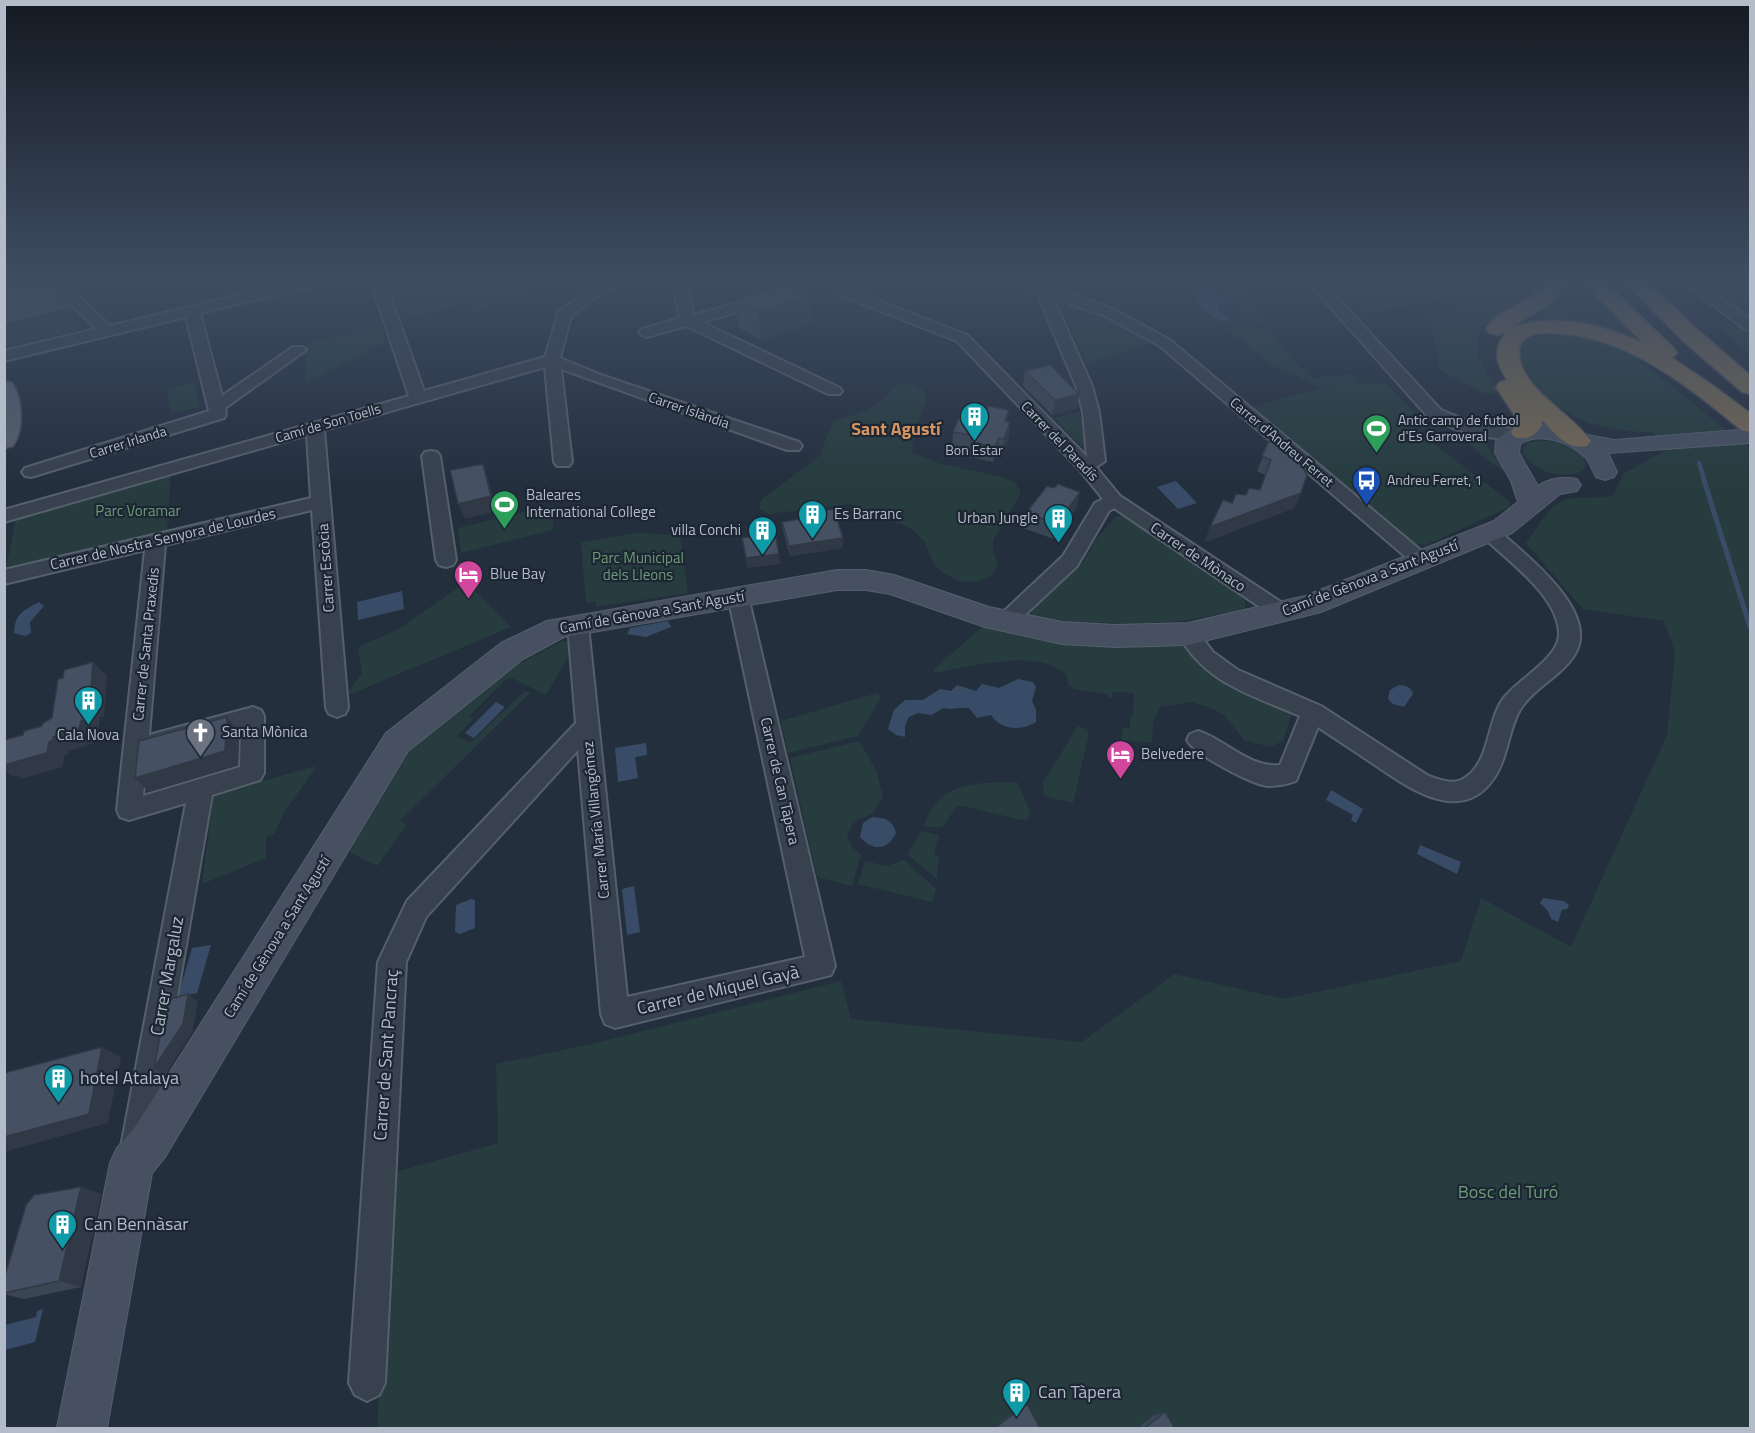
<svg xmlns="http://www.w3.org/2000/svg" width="1755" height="1433" font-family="'Titillium Web',sans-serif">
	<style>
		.green { fill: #263c3f }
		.water { fill: #394c67 }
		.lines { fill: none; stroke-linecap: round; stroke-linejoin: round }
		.stream-far1 { stroke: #394c67; stroke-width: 4.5 }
		.stream { stroke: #394c67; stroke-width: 5 }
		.street-casing { stroke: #565f6c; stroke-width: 4 }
		.secondary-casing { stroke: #565f6c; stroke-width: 2 }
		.primary-casing { stroke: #414a57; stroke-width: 3 }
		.highway-casing { stroke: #434c59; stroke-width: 3 }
		.street { fill: #38414e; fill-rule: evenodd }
		.secondary { fill: #465061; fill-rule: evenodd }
		.primary { fill: #56606e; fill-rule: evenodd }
		.highway { fill: #746855; fill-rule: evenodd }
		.wall { fill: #3b4654 }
		.shaded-wall { fill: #303945 }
		.building { fill: #455162; stroke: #303945; stroke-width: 1.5 }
		.labels { text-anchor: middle; stroke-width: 4.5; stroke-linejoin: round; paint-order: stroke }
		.far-street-label { font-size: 14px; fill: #b4bcc9; stroke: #1d2633 }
		.far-poi-label { font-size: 14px; fill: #b4bcc9; stroke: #1d2633; text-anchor: start }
		.poi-label { font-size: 15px; fill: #b4bcc9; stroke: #1d2633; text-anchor: start }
		.park-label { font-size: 15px; fill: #6b9a76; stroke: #1d2633 }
		.street-label { font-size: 15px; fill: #b4bcc9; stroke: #1d2633 }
		.far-district-label { font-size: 18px; font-weight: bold; fill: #d59563; stroke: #1d2633 }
		.near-street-label { font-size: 18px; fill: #b4bcc9; stroke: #1d2633 }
		.near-poi-label { font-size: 18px; fill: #b4bcc9; stroke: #1d2633; text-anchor: start }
		.near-park-label { font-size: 18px; fill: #6b9a76; stroke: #1d2633 }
	</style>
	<rect width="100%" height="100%" fill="#242f3e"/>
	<!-- green -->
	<g class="green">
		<path d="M424,282H537L540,285L474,313L467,302L403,320L391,292L424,284Z"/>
		<path d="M1333,282H1507L1509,286L1363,314Z"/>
		<path d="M1512,282H1544C1536,304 1495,311 1479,331L1478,356L1498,393L1485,394L1440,370L1430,316L1514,287Z"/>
		<path d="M1564,282H1580L1654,354L1586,327L1501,337C1518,311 1556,315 1564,282Z"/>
		<path d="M1692,282H1750V323Z"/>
		<path d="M1234,283L1268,325L1249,323L1234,298L1221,286Z"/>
		<path d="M1068,305L1113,322L1150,343L1087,364L1062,310L1064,306Z"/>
		<path d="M1712,321L1750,328V354Z"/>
		<path d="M382,324L385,342L305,382L306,344Z"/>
		<path d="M1247,326L1268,327L1301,368H1305L1313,378L1353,374L1359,383H1385L1422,420L1404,421L1509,501L1510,507L1426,545L1414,543L1252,407L1347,380L1318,387L1267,361L1226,329Z"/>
		<path d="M1558,332L1585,335L1626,350L1750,449V1428H377L392,1173L498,1143L496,1064L596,1043L841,981L851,1019L1082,1042L1174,974L1284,999L1461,961L1481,898L1571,947L1667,735L1675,652L1664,621L1583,609L1526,543C1536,529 1549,504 1567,499C1582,496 1598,499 1614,495L1623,474L1664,451L1653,432C1634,432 1612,430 1593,424C1562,414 1524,385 1520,351L1526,339Z"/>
		<path d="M195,382L200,407L171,414L167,389Z"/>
		<path d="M901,384L916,385L925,392L926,403L915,428L912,452L938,463L1003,477L1015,482L1021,493L993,540V552L998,564L993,575L977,582L959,581L943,573L934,564L924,541L912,529L850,504L768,514L759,509L761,500L819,456L833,422C849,415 869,412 882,400C889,393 891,389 901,384Z"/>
		<path d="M1080,411L1085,450L1055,418Z"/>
		<path d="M1458,432L1486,443L1495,459H1500L1511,477L1475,450Z"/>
		<path d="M1536,441C1551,440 1594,448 1584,470C1565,481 1529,472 1523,450L1529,442Z"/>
		<path d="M171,471L167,534L5,573L16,518Z"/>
		<path d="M553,505V530L461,553L458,528Z"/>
		<path d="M1116,516L1124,517L1241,596L1245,602V607L1237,611L1180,621L1131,624L1061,621L1031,615L1033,610L1082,564L1095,541Z"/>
		<path d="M637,533L680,535L688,593L596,607V601L586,603L581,542Z"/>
		<path d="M466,582L511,627L346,696L362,673L358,647L399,629Z"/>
		<path d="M982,627L1051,641L1182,647L1228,687L1292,713L1283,741L1270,747L1244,740L1224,715L1208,707L1191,702L1160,707L1153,722L1152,743L1121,740L1123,727L1130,728V717H1133L1134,693L1112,692V698L1108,697V694L1074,689L1068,684L1067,675C1039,647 969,667 934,673V669Z"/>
		<path d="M562,641L568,642L569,656L546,695L512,678L506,679L469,716L473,719L457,736L470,743L525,691L530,693L400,821L407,825L377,866L349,852L413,746L512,668Z"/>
		<path d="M877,693L881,697L858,736L788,753L781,721Z"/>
		<path d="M1078,726L1087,729L1089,733L1073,803L1044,796L1043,782Z"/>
		<path d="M859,741L876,770L883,796L874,813L853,822L847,836L852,847L861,855L852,886L817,877L790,758Z"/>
		<path d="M317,766L285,811L274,834L266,837V858L202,884L214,794Z"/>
		<path d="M1017,782L1030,811L1027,821L958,805L942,827H924C937,780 978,783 1017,782Z"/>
		<path d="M922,831L939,835L934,855L939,858L937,879L907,854Z"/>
		<path d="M904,860L936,889L932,902L858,884L865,861L887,866Z"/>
	</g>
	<!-- water -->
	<g class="water">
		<path d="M1200,293L1215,294L1227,299L1219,304L1218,309L1231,322C1217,323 1200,310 1196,297Z"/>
		<path d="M1176,481L1197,503L1178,509L1157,487Z"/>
		<path d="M402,591L404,609L358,620L357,602Z"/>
		<path d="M39,602L44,606L30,622L31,633L25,636L14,633C15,613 23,611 39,602Z"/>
		<path d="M668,621L671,627L646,637L627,634L630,628Z"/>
		<path d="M1018,679L1033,682L1036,687L1032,701L1036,710V722C1021,731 1002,731 991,715L977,718L969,708C960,707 953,710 943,708L932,715L918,713L909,717L905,726V737L896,735L888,729L894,710L905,700H923L940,689L951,691L957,685L976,691L982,684L999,688Z"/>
		<path d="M1399,685C1406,685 1412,688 1413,694L1404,707L1393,704L1388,699L1390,690Z"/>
		<path d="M496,702L505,707L474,738L465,733Z"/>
		<path d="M646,743L647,755L635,757L638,778L618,782L615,748Z"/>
		<path d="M1331,790L1363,809L1356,823L1351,820L1353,815L1326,800Z"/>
		<path d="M872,817C885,818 892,819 896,833C887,851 873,851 860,837L863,823Z"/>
		<path d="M1420,845L1461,862L1457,874L1417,854Z"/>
		<path d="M634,886L640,932L627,935L622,889Z"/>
		<path d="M1543,898L1564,901L1569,905L1567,909L1562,910L1558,922L1551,919L1548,911L1540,903Z"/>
		<path d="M471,899L475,900V928L460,934L455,932L456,905Z"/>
		<path d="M211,945L197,993L178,997L192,948Z"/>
		<path d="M43,1309L35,1342L5,1350V1325L36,1317L37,1311Z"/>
	</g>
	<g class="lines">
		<!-- stream-far1 -->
		<path class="stream-far1" d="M1699,463L1704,478"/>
		<!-- stream -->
		<path class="stream" d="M1703,477L1750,627"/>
		<defs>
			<g id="street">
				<path d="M48,282H63L110,326L294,282H320L318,285L200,313L222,396L293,347H303L306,350L225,408L226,414L224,418L31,477L25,476L22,472L25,468L209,411L186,317L4,361V351L96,329Z"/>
				<path d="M371,282H385L424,391L545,357L559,311L601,282H618L571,316L560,358L601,375L799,442L802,446L799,450H787L561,369L572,462L569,466H557L554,462L545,367L324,430L348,708L345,714L337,717L329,714L326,708L312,510L165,545L149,735L253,707L261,710L264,716V773L260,780L212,795L151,1147L147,1158L136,1162L125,1158L121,1147L186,803L129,820L120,817L117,810L145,550L4,584V570L311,498L307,435L4,522V510L409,396ZM241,728L240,767L143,796L147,754Z"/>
				<path d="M672,282H686L694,315L767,295L784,282H800L777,301L702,322L840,388L842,391L840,394H828L686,326L647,337L642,335L639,332L642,329L680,318Z"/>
				<path d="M827,282H842L849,289L967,335L1087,457L1083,412L1076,386L1036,291L1022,282H1046L1049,286L1115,310L1170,340L1431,559L1428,564L1421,566L1414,564L1160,346L1105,316L1053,298L1092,386L1099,412L1105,461L1096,467L1120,496L1290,608L1293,613L1290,618L1283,620L1276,618L1114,508L1109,511L1077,566L1012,627L1005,629L998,627L995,622L998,617L1063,556L1095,503L1103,499L1079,469L957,341L839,295Z"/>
				<path d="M1308,282H1323L1441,410L1478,425L1523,430L1526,434L1523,438L1507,439L1486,437L1458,430L1429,418Z"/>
				<path d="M1682,282H1699L1750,319V330L1745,329Z"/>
				<path d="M431,451L437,452L440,456L456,560L453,565L446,567L439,565L436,560L422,456L425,452Z"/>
				<path d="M1489,526L1496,528C1523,553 1601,611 1575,654C1562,676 1533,688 1520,710C1508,730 1508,758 1494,778C1462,826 1410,789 1375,765C1356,752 1337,740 1318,727L1296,781C1288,784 1277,786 1268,786C1252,785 1194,754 1187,740L1190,734L1198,731C1226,740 1249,768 1280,765L1300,716C1250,694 1206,684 1178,634L1181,629L1188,626L1195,629L1213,652L1238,670L1321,706L1427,775C1439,780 1455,786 1466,777C1490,761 1487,721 1503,699C1517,680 1558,659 1559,635C1560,597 1507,560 1482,536L1480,532L1482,528Z"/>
				<path d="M738,589L745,591L748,596L835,966L831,975L615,1028L605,1024L601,1014L578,750L426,917L406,962L385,1383L379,1395L367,1401L355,1395L349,1383L378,962L407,901L576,723L568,625L571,620L578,618L585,620L588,625L627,997L805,957L728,596L731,591Z"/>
			</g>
			<path id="secondary" d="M1532,424H1547L1583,434L1614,440L1750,429V443L1608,453L1617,472L1614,477L1605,480L1596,477C1592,471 1591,463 1585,457C1570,442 1539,431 1520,444L1519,453L1538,486C1548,478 1565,476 1577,479L1581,485L1577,491L1560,494L1512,533L1321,612L1188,645L1116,647L1062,644L985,627L890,594L866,590H837L564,637L523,659L408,751L165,1157L152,1173L107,1428H57L110,1163L117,1148L135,1127L386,733L501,643L547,621L837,570H866L894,575L989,607L1062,622L1116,625L1188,623L1305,596L1494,521L1518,502L1511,481L1495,453L1496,441L1510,429Z"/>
			<path id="primary" d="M4,381L12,383C23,399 24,430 13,446L4,448Z"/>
			<g id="highway">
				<path d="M1545,282H1566L1552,302L1509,329C1552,311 1602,324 1643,343L1583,282H1605L1674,348L1677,353L1672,358L1711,384L1750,413V432L1741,430C1691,388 1630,339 1562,334C1551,333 1540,332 1530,336C1518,341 1518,351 1521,363C1530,394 1573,415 1591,441L1587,446C1567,451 1555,433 1542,420V425C1535,436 1528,441 1514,437L1511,432L1518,421L1496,387L1500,382L1507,380C1495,361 1493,350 1506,332L1497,335L1489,333L1486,328C1501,306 1532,305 1545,282Z"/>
				<path d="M1625,282H1647L1699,331L1750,375V394L1742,392L1683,341Z"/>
			</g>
		</defs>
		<!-- street casing -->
		<use href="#street" class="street-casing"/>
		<!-- secondary casing -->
		<use href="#secondary" class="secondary-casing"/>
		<!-- primary casing -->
		<use href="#primary" class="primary-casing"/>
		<!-- highway casing -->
		<use href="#highway" class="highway-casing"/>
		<!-- street -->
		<use href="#street" class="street"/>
		<!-- secondary -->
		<use href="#secondary" class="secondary"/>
		<!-- primary -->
		<use href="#primary" class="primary"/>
		<!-- highway -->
		<use href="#highway" class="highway"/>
	</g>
	<!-- wall -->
	<g class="wall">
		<path d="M810,296L811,324L761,340L739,328L735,301Z"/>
		<path d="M1025,371L1079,394L1077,408L1052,415L1023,386Z"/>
		<path d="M976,416L1010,422L1009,437L1002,454L997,453L993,462L970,457V450L952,447L953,432Z"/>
		<path d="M1270,439L1301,493L1294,508L1205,542L1210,527L1232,503L1246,495L1259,490L1265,475L1257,471Z"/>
		<path d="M1054,488L1080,492L1077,507L1054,539L1023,528L1026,513Z"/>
		<path d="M810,513L843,538V548L790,556L783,531L782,522L810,517Z"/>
		<path d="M81,1187L101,1194L81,1287L24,1299L4,1294V1279Z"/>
		<path d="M1027,1404L1040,1428H993L1021,1407Z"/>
		<path d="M1165,1412L1175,1428H1138L1154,1415Z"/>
	</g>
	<!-- shaded-wall -->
	<g class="shaded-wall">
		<path d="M61,293L75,314H72L83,330L8,348L4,343V324L54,295Z"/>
		<path d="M810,296L811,324L761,340L758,312Z"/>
		<path d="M1079,394L1077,408L1052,415L1055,400Z"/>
		<path d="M1009,410L1007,424L1005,421Z"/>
		<path d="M1010,422L1009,437L1002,454L1004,439Z"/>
		<path d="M999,438L997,453L993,462L995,447Z"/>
		<path d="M483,464L488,479L497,511L465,519L458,504Z"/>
		<path d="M1080,492L1077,507L1054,539L1057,524Z"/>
		<path d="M1301,493L1294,508L1205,542L1210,527Z"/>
		<path d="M843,538V548L790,556L789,546Z"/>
		<path d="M779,554L780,564L747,568L746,558Z"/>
		<path d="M93,662L107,676L104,716L100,717L98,734L95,735L94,743L69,751L68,754L64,756L63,767L21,779L18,776L14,777L4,769V762L53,737L81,721L86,703Z"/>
		<path d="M227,717L239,731L238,765L149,792L135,778Z"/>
		<path d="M188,994L198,1002L193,1031L166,1074L154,1068Z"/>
		<path d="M102,1047L121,1057L108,1123L4,1152V1137Z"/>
		<path d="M81,1187L101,1194L81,1287L59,1281Z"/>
	</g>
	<!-- building -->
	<g class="building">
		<path d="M4,282H50L61,293L54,295L69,309L4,324Z"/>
		<path d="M785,285L810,296L758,312L735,301Z"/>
		<path d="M1050,365L1079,394L1055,400L1025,371Z"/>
		<path d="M988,406L1009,410L1005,421L1010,422L1004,439L999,438L995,447L971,442V435L953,432L961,413L976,416L979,411L985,412Z"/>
		<path d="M1280,433L1285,437L1307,475L1301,493L1210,527L1223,500L1232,503L1236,494L1246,495L1249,488L1260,490L1271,460L1262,456L1270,439L1278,441Z"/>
		<path d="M483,464L491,496L458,504L450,470Z"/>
		<path d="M1058,484L1080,492L1057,524L1026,513L1047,486L1054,488Z"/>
		<path d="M834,509L843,538L789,546L782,522L811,517L810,513Z"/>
		<path d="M775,533L779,554L746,558L742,538Z"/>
		<path d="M93,662L90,702L86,703L84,720L81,721L79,729L53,737V740L49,742L47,753L4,765L5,761L4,762V740L23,735L24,731L42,726L43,723L52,718L58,679L63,678L64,670Z"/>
		<path d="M227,717L225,751L135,778L139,741Z"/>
		<path d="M188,994L183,1024L154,1068L167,1000Z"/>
		<path d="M102,1047L89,1114L4,1137V1073Z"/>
		<path d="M81,1187L59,1281L4,1293V1279L26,1205L34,1195Z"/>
		<path d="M1027,1404L1040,1428H995Z"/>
		<path d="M1165,1412L1175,1428H1145Z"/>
	</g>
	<!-- sky -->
	<linearGradient id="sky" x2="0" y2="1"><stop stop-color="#141a22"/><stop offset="0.58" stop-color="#3f4d63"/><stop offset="1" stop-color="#3f4d63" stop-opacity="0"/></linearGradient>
	<rect width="1755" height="483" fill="url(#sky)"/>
	<!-- icons -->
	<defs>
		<symbol id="building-pin" viewBox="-11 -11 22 30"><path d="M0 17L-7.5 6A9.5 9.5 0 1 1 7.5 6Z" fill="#0f9aa8" stroke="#1d2633"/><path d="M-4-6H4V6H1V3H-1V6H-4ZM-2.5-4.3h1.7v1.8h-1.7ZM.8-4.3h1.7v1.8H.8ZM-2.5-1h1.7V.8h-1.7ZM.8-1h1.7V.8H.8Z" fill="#fff"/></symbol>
		<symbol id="stadium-pin" viewBox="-11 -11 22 30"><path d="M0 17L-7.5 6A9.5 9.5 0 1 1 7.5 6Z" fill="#2e9e5b" stroke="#1d2633"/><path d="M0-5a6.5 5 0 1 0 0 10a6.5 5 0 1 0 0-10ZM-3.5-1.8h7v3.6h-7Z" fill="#fff"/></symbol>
		<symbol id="bus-pin" viewBox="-11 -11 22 30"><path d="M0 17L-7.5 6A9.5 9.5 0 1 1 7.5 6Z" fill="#1a4fb4" stroke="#1d2633"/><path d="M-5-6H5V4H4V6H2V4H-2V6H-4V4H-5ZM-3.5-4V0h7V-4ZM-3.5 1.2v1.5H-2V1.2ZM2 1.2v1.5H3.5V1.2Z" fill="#fff"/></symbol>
		<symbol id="hotel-pin" viewBox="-11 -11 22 30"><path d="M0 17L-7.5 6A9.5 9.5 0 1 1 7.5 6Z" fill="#d1479c" stroke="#1d2633"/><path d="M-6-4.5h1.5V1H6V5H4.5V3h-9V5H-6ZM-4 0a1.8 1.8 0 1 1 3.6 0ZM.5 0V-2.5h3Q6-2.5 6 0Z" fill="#fff"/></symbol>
		<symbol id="church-pin" viewBox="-11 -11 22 30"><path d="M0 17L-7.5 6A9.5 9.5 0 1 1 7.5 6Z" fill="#6b7280" stroke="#1d2633"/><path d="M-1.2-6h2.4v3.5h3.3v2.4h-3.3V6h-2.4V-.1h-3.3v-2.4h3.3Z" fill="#fff"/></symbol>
	</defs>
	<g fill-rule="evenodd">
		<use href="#building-pin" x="958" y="400" width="33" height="45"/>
		<use href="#stadium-pin" x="1360" y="412" width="33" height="45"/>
		<use href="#bus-pin" x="1350" y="464" width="33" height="45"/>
		<use href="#stadium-pin" x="488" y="488" width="33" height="45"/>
		<use href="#building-pin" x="796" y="498" width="33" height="45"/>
		<use href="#building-pin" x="1042" y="502" width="33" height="45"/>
		<use href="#building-pin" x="746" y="514" width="33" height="45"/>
		<use href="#hotel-pin" x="452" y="558" width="33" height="45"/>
		<use href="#building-pin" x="72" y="684" width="33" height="45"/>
		<use href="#church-pin" x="184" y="716" width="33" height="45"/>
		<use href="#hotel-pin" x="1104" y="738" width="33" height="45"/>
		<use href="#building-pin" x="42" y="1062" width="33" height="45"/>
		<use href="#building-pin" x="46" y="1208" width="33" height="45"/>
		<use href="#building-pin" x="1000" y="1376" width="33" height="45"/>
	</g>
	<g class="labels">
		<!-- far-street labels -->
		<g class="far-street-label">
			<text transform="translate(689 410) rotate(19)" y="5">Carrer Islàndia</text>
			<text transform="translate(328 423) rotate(-16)" y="5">Camí de Son Toells</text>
			<text transform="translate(1060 441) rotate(46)" y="5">Carrer del Paradís</text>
			<text transform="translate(128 442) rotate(-17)" y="5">Carrer Irlanda</text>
			<text transform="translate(1282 442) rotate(40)" y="5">Carrer d'Andreu Ferret</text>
		</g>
		<!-- far-poi labels -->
		<g class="far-poi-label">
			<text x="1398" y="425">Antic camp de futbol<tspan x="1398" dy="16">d'Es Garroveral</tspan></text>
			<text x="974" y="455" text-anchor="middle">Bon Estar</text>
			<text x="1387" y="485">Andreu Ferret, 1</text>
		</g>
		<!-- poi labels -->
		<g class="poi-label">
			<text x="526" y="500">Baleares<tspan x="526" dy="17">International College</tspan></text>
			<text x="834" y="519">Es Barranc</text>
			<text x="1038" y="523" text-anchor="end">Urban Jungle</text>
			<text x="741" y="535" text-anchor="end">villa Conchi</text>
			<text x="490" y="579">Blue Bay</text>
			<text x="222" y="737">Santa Mònica</text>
			<text x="88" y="740" text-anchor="middle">Cala Nova</text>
			<text x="1141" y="759">Belvedere</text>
		</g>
		<!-- park labels -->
		<g class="park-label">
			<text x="138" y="516">Parc Voramar</text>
			<text x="638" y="563">Parc Municipal<tspan x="638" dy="17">dels Lleons</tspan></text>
		</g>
		<!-- street labels -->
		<g class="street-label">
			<text transform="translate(163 539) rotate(-13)" y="5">Carrer de Nostra Senyora de Lourdes</text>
			<text transform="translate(1198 557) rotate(34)" y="5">Carrer de Mònaco</text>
			<text transform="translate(326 568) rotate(-94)" y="5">Carrer Escòcia</text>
			<text transform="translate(1370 578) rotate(-21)" y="5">Camí de Gènova a Sant Agustí</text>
			<text transform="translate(652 612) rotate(-10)" y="5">Camí de Gènova a Sant Agustí</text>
			<text transform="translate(146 644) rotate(-84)" y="5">Carrer de Santa Praxedis</text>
			<text transform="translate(780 781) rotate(77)" y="5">Carrer de Can Tàpera</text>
			<text transform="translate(596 820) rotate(-96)" y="5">Carrer María Villangómez</text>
			<text transform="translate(277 937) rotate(-58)" y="5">Camí de Gènova a Sant Agustí</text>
		</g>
		<!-- far-district labels -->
		<g class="far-district-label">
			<text x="896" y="435">Sant Agustí</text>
		</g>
		<!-- near-street labels -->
		<g class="near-street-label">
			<text transform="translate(167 976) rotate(-80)" y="6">Carrer Margaluz</text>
			<text transform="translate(718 990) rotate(-13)" y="6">Carrer de Miquel Gayà</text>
			<text transform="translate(386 1055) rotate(-86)" y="6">Carrer de Sant Pancraç</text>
		</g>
		<!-- near-poi labels -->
		<g class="near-poi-label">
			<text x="80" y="1084">hotel Atalaya</text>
			<text x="84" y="1230">Can Bennàsar</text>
			<text x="1038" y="1398">Can Tàpera</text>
		</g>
		<!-- near-park labels -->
		<g class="near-park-label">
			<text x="1508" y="1198">Bosc del Turó</text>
		</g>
	</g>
	<!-- border -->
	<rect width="1755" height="1433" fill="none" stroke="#b4bcc9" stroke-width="12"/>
</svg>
